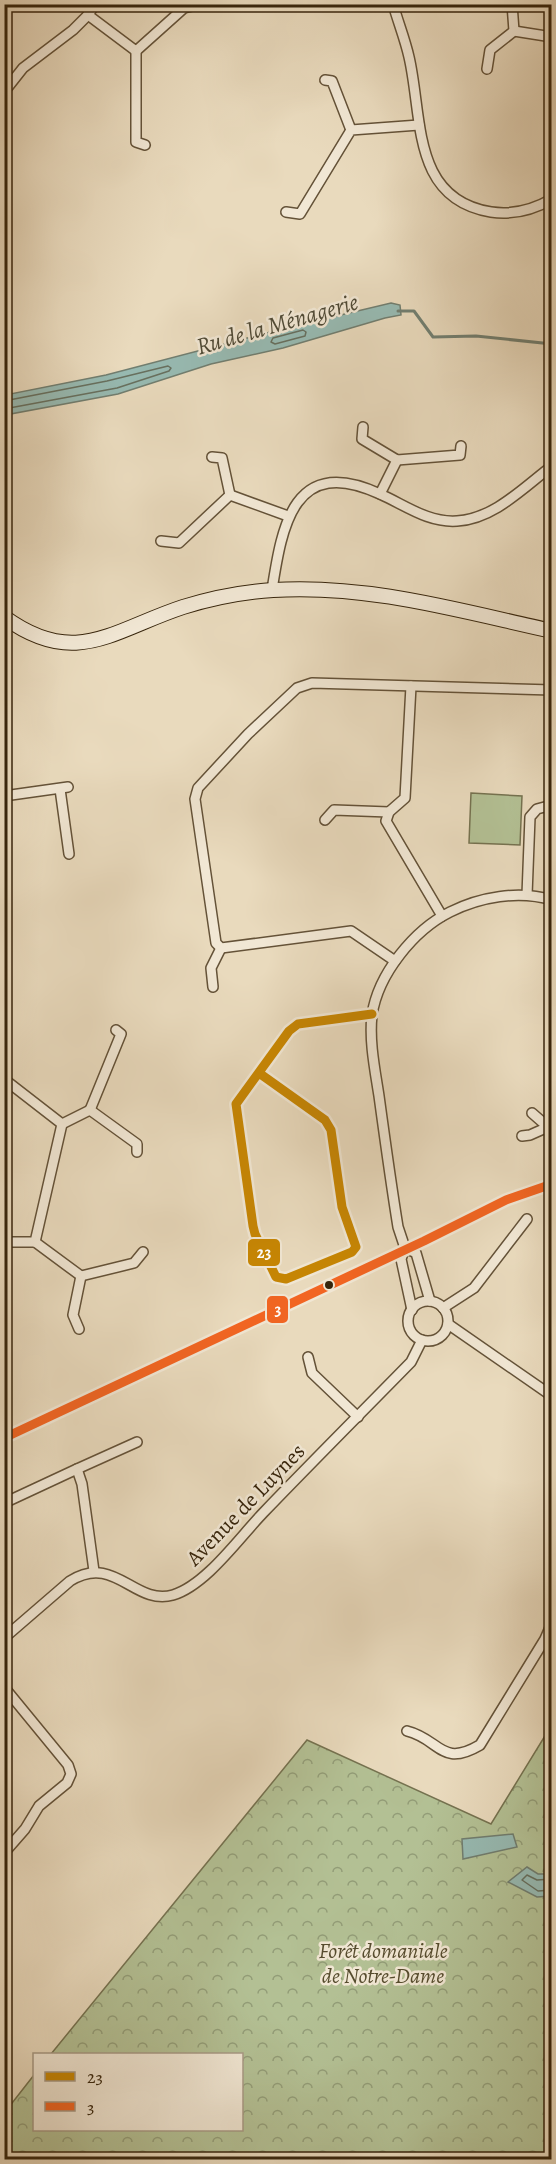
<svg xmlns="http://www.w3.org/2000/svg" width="556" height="2164" font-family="Alegreya,serif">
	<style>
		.forest { fill: url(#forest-crowns); stroke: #757250; stroke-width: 1.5 }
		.pitch { fill: #b3c094; stroke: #757250; stroke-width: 1.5 }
		.water { fill: #97bab2; stroke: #717e70; stroke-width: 1.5 }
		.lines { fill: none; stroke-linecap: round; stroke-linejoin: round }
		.shore { stroke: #67705f; stroke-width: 1.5 }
		.stream { stroke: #717e70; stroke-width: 3 }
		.street-casing { stroke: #645238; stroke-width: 12 }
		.secondary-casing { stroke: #37250c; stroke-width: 16 }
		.street { stroke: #f1e7d4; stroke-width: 9 }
		.secondary { stroke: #f1e7d4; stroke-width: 14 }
		.bus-1-casing { stroke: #f1e7d4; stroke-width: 14 }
		.bus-2-casing { stroke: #f1e7d4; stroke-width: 14 }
		.bus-1 { stroke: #c78603; stroke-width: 9 }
		.bus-2 { stroke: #f26522; stroke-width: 9 }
		.bus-dot { fill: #37250c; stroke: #f1e7d4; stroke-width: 2 }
		.labels { text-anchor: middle; stroke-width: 5; stroke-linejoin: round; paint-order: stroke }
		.street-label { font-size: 22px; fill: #37250c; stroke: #f1e7d4 }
		.park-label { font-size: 22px; font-style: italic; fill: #564c2e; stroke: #f1e7d4 }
		.water-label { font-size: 24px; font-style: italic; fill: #4f4a36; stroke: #f1e7d4 }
		.line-badge { stroke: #f1e7d4; stroke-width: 2 }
		.badge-label { font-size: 16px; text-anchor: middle; font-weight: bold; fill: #fff }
	</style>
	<defs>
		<pattern id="forest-crowns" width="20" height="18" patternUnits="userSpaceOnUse" patternTransform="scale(1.5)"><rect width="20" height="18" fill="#b3c094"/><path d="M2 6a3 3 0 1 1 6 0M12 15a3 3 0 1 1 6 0" fill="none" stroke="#929c77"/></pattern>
	</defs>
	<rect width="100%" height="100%" fill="#e9dabd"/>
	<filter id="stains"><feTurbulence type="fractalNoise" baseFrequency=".00333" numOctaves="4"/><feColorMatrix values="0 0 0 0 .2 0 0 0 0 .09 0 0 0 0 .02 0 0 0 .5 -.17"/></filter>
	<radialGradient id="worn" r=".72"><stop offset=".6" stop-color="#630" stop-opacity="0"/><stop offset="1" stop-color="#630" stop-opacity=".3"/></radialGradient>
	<!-- forest -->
	<path class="forest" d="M551,1726V2159L5,2160V2112L34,2075V2130H242V2054H51L307,1740L491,1824Z"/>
	<!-- pitch -->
	<path class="pitch" d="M471,793L522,796L520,845L469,843Z"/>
	<!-- water -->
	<g class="water">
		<path d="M391,303L400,305L401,315L385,318L283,348L211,364L118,394L5,415V395L106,375L286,328Z"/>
		<path d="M513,1834L517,1847L463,1859L462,1839Z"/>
		<path d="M527,1867L538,1874H551V1896L537,1897L508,1882Z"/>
	</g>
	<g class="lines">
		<!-- shore -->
		<g class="shore">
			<path d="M303,330L306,332L305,336L275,344L271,342L273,338Z"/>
			<path d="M4,401L107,381L168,366L171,368L169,371L117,388L4,409"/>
			<path d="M552,1879L537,1880L527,1875L522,1880L538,1891L552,1890"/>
		</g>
		<!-- stream -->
		<path class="stream" d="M398,311H414L433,337L476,336L552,344"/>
		<defs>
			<g id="street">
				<path d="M393,4C398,22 405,39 409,57C423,117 411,199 491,212C512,215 533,210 552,199"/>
				<path d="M88,15L136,51L184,8L197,5"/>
				<path d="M514,31L552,37"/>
				<path d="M136,51V142L145,145"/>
				<path d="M487,69L490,50L514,31L512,4"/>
				<path d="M325,80L332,81L351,130"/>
				<path d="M4,92L23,68L73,30L88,15L95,4"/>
				<path d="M286,212L300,214L351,130L419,125"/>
				<path d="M363,427L362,439L397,460"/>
				<path d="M212,457L222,458L230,495"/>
				<path d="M397,460L460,455L461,446"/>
				<path d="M380,494L397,460"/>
				<path d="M161,541L179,543L230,495L288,516"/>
				<path d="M272,590C282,525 294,454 380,494C405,505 428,523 457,521C494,519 524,487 552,466"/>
				<path d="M411,686L405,798L389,812L386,821L442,916"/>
				<path d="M60,789L69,854"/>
				<path d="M4,796L68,787"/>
				<path d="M325,820L334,810L389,812"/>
				<path d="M527,895L530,817L537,809L552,805"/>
				<path d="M395,961L351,931L221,948L216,943L195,799L198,788L248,734L297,688L312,683L552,690"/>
				<path d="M213,987L211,968L221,948"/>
				<path d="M259,1073L325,1120L331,1130L342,1207L356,1247L352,1252L286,1279L276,1277L255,1234L253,1226L236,1104L289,1031L298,1024L372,1014"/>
				<path d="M4,1079L62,1124L35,1242H4"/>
				<path d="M90,1110L121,1034L116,1030"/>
				<path d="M90,1110L137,1144V1152"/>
				<path d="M62,1124L90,1110"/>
				<path d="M522,1136L530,1135L548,1127L532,1113"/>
				<path d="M35,1242L81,1276L134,1263L143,1252"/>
				<path d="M405,1248L398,1227C391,1184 385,1140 379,1096C375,1070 369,1041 372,1015C378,974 414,930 450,912C480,897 518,890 552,900"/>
				<path d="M405,1248L401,1259L412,1310"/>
				<path d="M405,1248L416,1253L430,1301"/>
				<circle cx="428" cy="1321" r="20"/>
				<path d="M443,1308L474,1288L527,1219"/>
				<path d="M448,1324L552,1396"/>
				<path d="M79,1329L73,1315L81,1276"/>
				<path d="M308,1357L312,1373L358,1417"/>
				<path d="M4,1438L424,1241L506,1200L552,1184"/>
				<path d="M77,1469L137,1442"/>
				<path d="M4,1503L77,1469L82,1484L94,1571"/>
				<path d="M4,1638L70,1581C115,1553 134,1606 173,1595C206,1585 239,1538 263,1513C312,1462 362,1412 411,1362L422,1340"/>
				<path d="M4,1687L68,1765L71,1774L67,1783L39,1806L25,1829L4,1853"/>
				<path d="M407,1731C440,1739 441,1768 480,1745L545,1639L552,1623"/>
			</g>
			<path id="secondary" d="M4,617C75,669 113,630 183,607C212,598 243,592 273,590C368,584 460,611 552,631"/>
		</defs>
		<!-- street casing -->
		<use href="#street" class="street-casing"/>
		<!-- secondary casing -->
		<use href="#secondary" class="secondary-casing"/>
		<!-- street -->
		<use href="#street" class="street"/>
		<!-- secondary -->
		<use href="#secondary" class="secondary"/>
		<defs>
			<path id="bus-1" d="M259,1073L325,1120L331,1130L342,1207L356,1247L352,1252L286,1279L276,1277L255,1234L253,1226L236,1104L289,1031L298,1024L372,1014"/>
			<path id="bus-2" d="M4,1438L424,1241L506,1200L552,1184"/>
		</defs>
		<!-- bus-1 casing -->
		<use href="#bus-1" class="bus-1-casing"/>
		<!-- bus-2 casing -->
		<use href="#bus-2" class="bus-2-casing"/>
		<!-- bus-1 -->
		<use href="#bus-1" class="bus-1"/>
		<!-- bus-2 -->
		<use href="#bus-2" class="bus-2"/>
	</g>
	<!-- markers -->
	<circle class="bus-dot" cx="329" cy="1285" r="5"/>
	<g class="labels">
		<!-- street labels -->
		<g class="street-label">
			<text transform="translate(245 1504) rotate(-46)" y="8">Avenue de Luynes</text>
		</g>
		<!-- park labels -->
		<g class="park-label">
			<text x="383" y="1958">Forêt domaniale<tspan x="383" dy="25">de Notre-Dame</tspan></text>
		</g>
		<!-- water labels -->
		<g class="water-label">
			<text transform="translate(277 324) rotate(-16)" y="8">Ru de la Ménagerie</text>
		</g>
	</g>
	<g class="line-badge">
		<rect x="247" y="1238" width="34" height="29" rx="6" fill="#c78603"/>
		<rect x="266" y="1295" width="23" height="29" rx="6" fill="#f26522"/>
	</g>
	<g class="badge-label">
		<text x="264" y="1258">23</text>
		<text x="278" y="1315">3</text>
	</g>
	<!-- margin -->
	<rect width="556" height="2164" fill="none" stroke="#e9dabd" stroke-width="24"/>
	<rect x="6" y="6" width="544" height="2152" fill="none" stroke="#37250c" stroke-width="3"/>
	<rect x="12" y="12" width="532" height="2140" fill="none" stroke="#37250c" stroke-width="1.5"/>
	<!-- legend -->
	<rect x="33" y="2053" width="210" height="78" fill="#f1e7d4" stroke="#a79984" stroke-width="1.5"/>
	<rect x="45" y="2072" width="30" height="9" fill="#c78603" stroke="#a79984" stroke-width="1.5"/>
	<text x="87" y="2083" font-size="18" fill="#37250c">23</text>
	<rect x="45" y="2102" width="30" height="9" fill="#f26522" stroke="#a79984" stroke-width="1.5"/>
	<text x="87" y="2113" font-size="18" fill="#37250c">3</text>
	<rect width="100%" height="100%" filter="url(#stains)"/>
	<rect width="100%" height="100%" fill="url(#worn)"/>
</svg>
